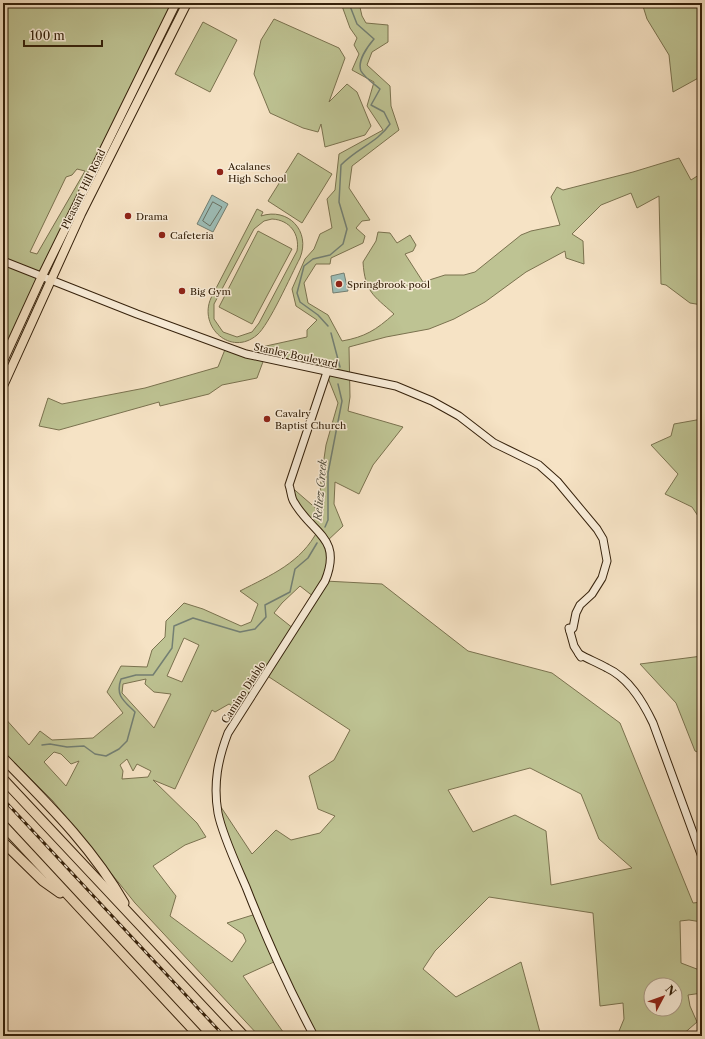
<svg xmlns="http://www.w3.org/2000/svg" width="705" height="1039" font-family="'Libre Caslon Text',serif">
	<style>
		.green { fill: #bec393; stroke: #7a724f; fill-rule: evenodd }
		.water { fill: #9dbeb8; stroke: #737f73 }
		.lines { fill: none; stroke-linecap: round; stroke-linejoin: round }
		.shore { stroke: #697062; stroke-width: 1 }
		.stream { stroke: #737f73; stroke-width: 1.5 }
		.secondary-casing { stroke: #35210b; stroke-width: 9 }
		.primary-casing { stroke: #35210b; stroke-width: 10 }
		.highway-casing { stroke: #35210b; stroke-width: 11 }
		.secondary { stroke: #f9edd9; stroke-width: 7 }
		.primary { stroke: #f6e3c5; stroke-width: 8 }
		.highway { stroke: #f6e3c5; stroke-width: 9 }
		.rail-casing { stroke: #35210b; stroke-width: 3 }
		.rail { stroke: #f9edd9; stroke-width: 1.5; stroke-dasharray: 4.5; stroke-linecap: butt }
		.poi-dot { fill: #8f2418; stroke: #f9edd9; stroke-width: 1.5 }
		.labels { text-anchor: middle; stroke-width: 3; stroke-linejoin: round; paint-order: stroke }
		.poi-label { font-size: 10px; fill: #35210b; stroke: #f9edd9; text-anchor: start }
		.street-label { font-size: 10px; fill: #35210b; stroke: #f9edd9 }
		.water-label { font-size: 11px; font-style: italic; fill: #54503f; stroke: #f9edd9 }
	</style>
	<rect width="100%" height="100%" fill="#f6e3c5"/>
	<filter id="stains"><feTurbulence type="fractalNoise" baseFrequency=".005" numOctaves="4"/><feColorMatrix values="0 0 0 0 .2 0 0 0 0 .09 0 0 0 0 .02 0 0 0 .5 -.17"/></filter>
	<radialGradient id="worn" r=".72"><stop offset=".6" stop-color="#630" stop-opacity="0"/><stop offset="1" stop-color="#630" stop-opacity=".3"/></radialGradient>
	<!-- green -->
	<g class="green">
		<path d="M3,3H175L3,361ZM77,169L85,171L37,254L30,252L66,177L72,175Z"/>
		<path d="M343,3H359L362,16L366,23L388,25V42L372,52L367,65L390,86L391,106L399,130L352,166L349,188L370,220L362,221L356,228L365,236L363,243L331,258L330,264H316L304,283L308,303L328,315L342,341C365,337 376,330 394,314C373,295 365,292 363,262L376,241L378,232L390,233L397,243L410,235L416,245L413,251L405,254L423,282L445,275H464L475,272L521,235L531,231L560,225L551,197L557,187L563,190L633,172L679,158L691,180L702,173V305L690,303L666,285L661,284L659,196L637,208L631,193L601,205L572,234L583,241L584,264L566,258L565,251L526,272L485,302L454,319L429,329L386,337L349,347L350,397L348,411L403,427L373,465L359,494L335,482L334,504L343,526L326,542L331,556L325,581L382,584L468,651L552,673L620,723L693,903L702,902V922L689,920L680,921L681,963L702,971V993L688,995L690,1006L697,1022L681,1036H617L624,1019L623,1003L600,1006L593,913L489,897L435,951L423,969L456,997L521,962L541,1036H314L276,961L243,976L286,1036H259L135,903L53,801L3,751V716L29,745L40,731L52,740L93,738L123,713L107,692L121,666L147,667L152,650L165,637L166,621L184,603L203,609L241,626L251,622L258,604L240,591C271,575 301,563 318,530L293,502L289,485L319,511L321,479L326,445L338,403L326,373L264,359L257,378L222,385L209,394L160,406L159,402L59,430L39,426L48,398L62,404L145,388L218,367L226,347L246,354L266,346L307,337V330L317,320L296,306L292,289L305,259L314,249L320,234L332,228L327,199L335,190L339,154L383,130L367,106L374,82L352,70L359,54L354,45L357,38L350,28L342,6ZM300,586L314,597L294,629L274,613L282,603ZM184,638L199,645L182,682L167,676ZM266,675L350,730L334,760L309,776L318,809L335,816L320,833L291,840L276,830L252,854L217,801L236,863L256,914L227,923L243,934L246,941L232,962L170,916L176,896L153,866L185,845L206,837L197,823L153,780L175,789L212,710L215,712L229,704L242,712ZM146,679L145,684L154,692L171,694L154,728L122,693L123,684ZM54,752L61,754L71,764L79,761L66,786L44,762ZM127,759L133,771L137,764L151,771L148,777L122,779L123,771L120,765ZM530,768L581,794L599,839L632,868L551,885L546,831L515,815L473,832L448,790ZM651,985H675V1009H651Z"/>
		<path d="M642,3H702V76L673,92L669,55L647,19Z"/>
		<path d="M274,19L339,48L345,58L329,102L347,84L357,92L371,126L365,135L325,147L321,124L318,132L303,128L270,113L254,74L261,40Z"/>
		<path d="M203,22L237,40L210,92L175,74Z"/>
		<path d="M298,153L332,174L302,223L268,201Z"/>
		<path d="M257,209L263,212L261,216C288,207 311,231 300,258C291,275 269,325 257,335C231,357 198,327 211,298ZM272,219C290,220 300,234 297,251L259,323L252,332L237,337L223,332L214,319V304L254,229L264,221Z"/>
		<path d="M258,231L292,249L252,324L219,307Z"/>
		<path d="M702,419V522L692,507L665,494L678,474L651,445L671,436L674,424Z"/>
		<path d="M702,656V754L695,751L676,703L640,664Z"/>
	</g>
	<!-- water -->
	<g class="water">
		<path d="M212,195L228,204L213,232L197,224Z"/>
		<path d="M344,273L348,291L333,293L331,276Z"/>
	</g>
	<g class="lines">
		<!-- shore -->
		<path class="shore" d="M213,202L222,207L210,226L203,221Z"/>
		<!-- stream -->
		<g class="stream">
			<path d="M328,326L318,315L300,302L297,293L304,266L313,259L330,255L343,244L347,229L339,202L341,165C357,148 377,143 390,124L384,112L371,105L380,89C374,84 364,77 361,71C357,61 368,46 374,39L357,24L350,6V3"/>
			<path d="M331,333L340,367"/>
			<path d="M325,527L328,520V473L342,401L338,384"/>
			<path d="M42,745L50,744L67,747L84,746L95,754L106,756L119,749L127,741L135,712C124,701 115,696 121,679L136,675H153L172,648L174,626L193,618L240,632L255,629L266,617L265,605L290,592L295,569L308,558L317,543"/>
		</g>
		<defs>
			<g id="secondary">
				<path d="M3,261L137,314L246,354L396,386L432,401L459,416L494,443L539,465L557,481L597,529L603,539L607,561L602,578L592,594L580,605L576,613L573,628L570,631"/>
				<path d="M569,628L574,646L581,657"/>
				<path d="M579,654C588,659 598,663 607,668C629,678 643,702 653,723L702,857"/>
				<path d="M314,1036C288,987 266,938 246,887C237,866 222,834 218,813C213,784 218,759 228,733L325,581C343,537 312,534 294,502C291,498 291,490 289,485L327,372"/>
			</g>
			<g id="primary">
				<path d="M3,361L42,276L176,3"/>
				<path d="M3,386L81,214L187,3"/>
			</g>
			<g id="highway">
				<path d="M3,758C47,803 93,848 124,903"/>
				<path d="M3,779L244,1036"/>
				<path d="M3,825L199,1036"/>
				<path d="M3,842L43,881L60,893"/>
			</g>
		</defs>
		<!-- secondary casing -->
		<use href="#secondary" class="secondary-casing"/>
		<!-- primary casing -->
		<use href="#primary" class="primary-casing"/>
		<!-- highway casing -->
		<use href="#highway" class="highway-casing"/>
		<!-- secondary -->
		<use href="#secondary" class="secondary"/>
		<!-- primary -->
		<use href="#primary" class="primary"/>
		<!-- highway -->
		<use href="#highway" class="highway"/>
		<defs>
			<path id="rail" d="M3,799L224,1036"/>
		</defs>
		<!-- rail casing -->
		<use href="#rail" class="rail-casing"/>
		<!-- rail -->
		<use href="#rail" class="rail"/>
	</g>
	<!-- markers -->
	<g class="poi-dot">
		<circle cx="220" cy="172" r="4"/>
		<circle cx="128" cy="216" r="4"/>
		<circle cx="162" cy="235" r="4"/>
		<circle cx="339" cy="284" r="4"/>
		<circle cx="182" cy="291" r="4"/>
		<circle cx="267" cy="419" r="4"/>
	</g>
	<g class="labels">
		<!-- poi labels -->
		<g class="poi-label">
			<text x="228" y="170">Acalanes<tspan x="228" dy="12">High School</tspan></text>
			<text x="136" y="220">Drama</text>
			<text x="170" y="239">Cafeteria</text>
			<text x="347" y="288">Springbrook pool</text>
			<text x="190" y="295">Big Gym</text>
			<text x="275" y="417">Cavalry<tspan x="275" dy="12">Baptist Church</tspan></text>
		</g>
		<!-- street labels -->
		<g class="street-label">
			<text transform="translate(83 189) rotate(-64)" y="4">Pleasant Hill Road</text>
			<text transform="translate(296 355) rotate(12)" y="4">Stanley Boulevard</text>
			<text transform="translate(243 692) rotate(-57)" y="4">Camino Diablo</text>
		</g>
		<!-- water labels -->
		<g class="water-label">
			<text transform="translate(320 490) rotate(-85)" y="4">Reliez Creek</text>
		</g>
	</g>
	<!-- margin -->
	<rect width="705" height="1039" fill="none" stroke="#f6e3c5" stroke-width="16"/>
	<rect x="4" y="4" width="697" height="1031" fill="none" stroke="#35210b" stroke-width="2"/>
	<rect x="8" y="8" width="689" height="1023" fill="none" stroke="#35210b"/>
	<!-- north arrow -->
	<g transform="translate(663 997) rotate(49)"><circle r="19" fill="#f9edd9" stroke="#ab9b87"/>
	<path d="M0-3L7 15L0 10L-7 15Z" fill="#8f2418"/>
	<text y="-6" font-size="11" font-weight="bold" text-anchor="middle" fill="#35210b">N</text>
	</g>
	<!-- scale -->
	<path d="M24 40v6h78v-6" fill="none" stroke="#35210b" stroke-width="2"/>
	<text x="30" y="40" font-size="12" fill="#35210b" stroke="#f9edd9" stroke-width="3" paint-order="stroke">100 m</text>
	<rect width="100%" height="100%" filter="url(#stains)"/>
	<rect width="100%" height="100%" fill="url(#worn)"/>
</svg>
